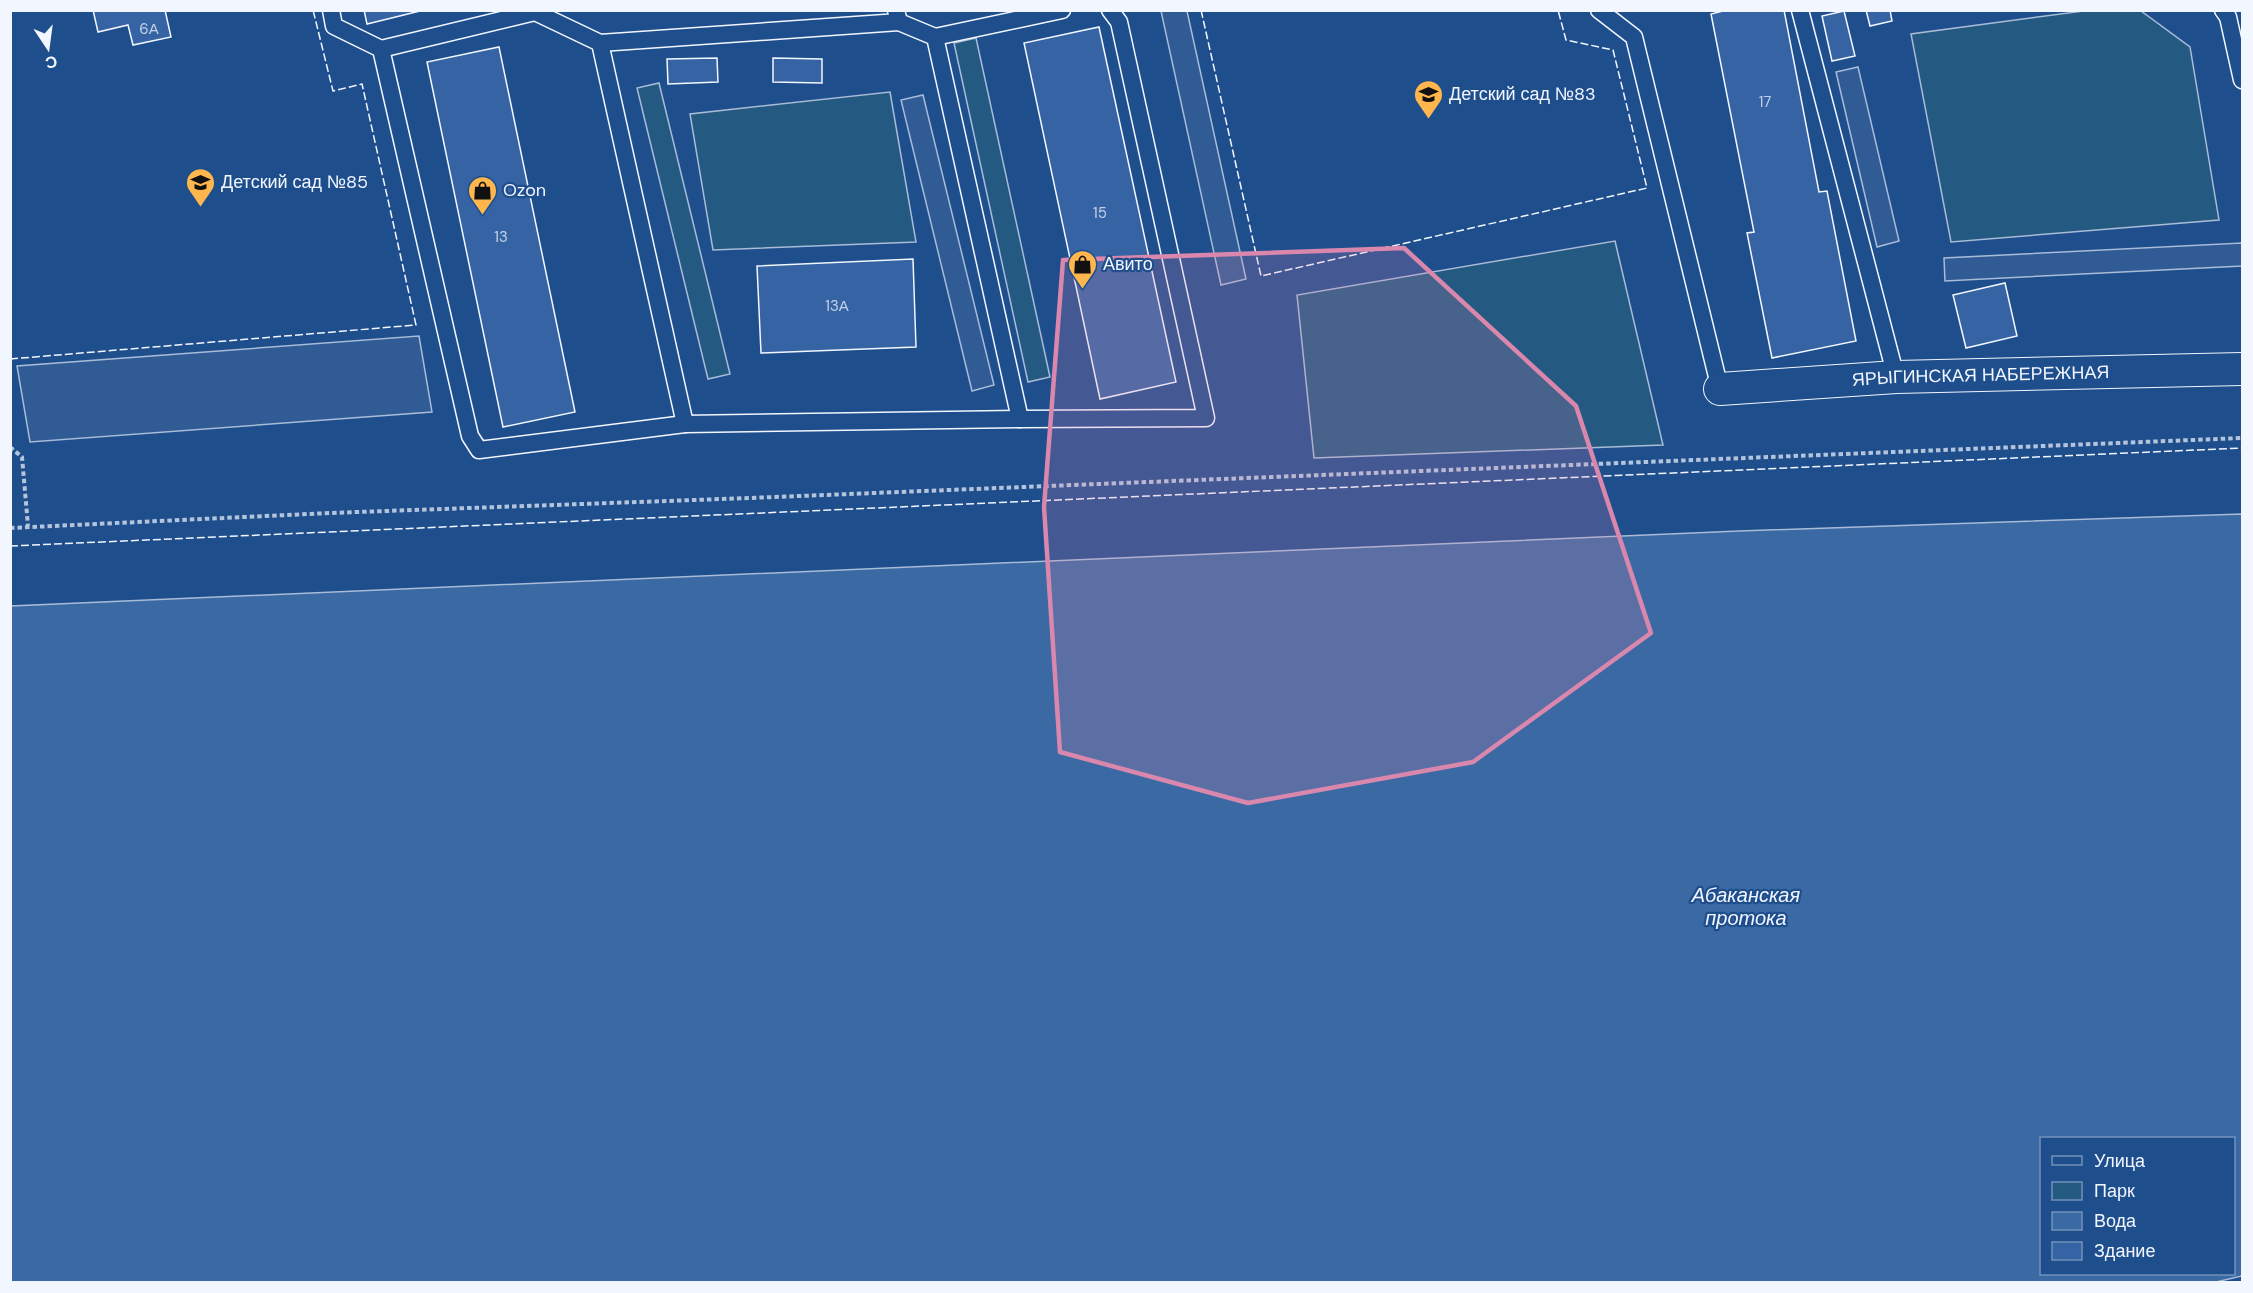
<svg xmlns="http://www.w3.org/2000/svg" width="2253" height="1293" font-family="'DM Sans',sans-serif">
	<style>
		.green { fill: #245a82; stroke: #a8bbd7; stroke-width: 1.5 }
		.parking { fill: #305b95; stroke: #a8bbd7; stroke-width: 1.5 }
		.water { fill: #3b69a3; stroke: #a8bbd7; stroke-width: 1.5; fill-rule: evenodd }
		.building { fill: #3563a3; stroke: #f2f6ff; stroke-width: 1.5 }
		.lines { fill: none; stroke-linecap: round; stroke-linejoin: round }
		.lane-casing { stroke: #f2f6ff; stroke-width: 19 }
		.street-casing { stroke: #f2f6ff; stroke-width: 34 }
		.path { stroke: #b3c4dc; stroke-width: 4; stroke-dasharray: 4.5 3; stroke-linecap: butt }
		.lane { stroke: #1f4e8c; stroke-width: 16 }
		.street { stroke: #1f4e8c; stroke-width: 32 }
		.fence { stroke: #f2f6ff; stroke-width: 1.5; stroke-dasharray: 8 3; stroke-linecap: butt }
		.marked { fill: #da87ad; fill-opacity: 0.2; stroke: #da87ad; stroke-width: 4.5; stroke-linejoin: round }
		.labels { text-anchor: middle; stroke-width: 4.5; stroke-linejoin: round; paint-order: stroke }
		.number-label { font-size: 15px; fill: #c3d1e8 }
		.poi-label { font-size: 18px; fill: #f2f6ff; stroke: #1f4e8c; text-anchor: start }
		.street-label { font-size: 18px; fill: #f2f6ff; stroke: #1f4e8c }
		.water-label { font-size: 20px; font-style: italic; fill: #f2f6ff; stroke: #1f4e8c }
	</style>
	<rect width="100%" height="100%" fill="#1f4e8c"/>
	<!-- green -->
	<g class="green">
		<path d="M2091,10L2141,11L2190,47L2219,220L1951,242L1911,34Z"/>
		<path d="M976,38L1050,377L1028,382L954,43Z"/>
		<path d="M659,83L730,374L708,379L637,88Z"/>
		<path d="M890,92L916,242L713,250L690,114Z"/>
		<path d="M1615,241L1663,445L1314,458L1297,295Z"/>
	</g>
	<!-- parking -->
	<g class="parking">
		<path d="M1161,11H1187L1246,279L1221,285Z"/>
		<path d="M1858,67L1899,241L1877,247L1836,72Z"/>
		<path d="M923,95L994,385L972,391L901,100Z"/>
		<path d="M2242,243V266L1945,281L1944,258Z"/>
		<path d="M419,336L432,412L30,442L17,366Z"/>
	</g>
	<!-- water -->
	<path class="water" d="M2242,514V1276L2216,1282H11V606L1739,531ZM2042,1138H2234V1274H2042Z"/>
	<!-- building -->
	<g class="building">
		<path d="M93,10H165L171,37L133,45L128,25L98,32Z"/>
		<path d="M364,10H424L367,24Z"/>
		<path d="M1727,10H1784L1819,192L1827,191L1856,341L1772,358L1747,233L1754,232L1711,14Z"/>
		<path d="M1866,10H1890L1892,21L1870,26Z"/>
		<path d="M1844,11L1855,56L1832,61L1822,16Z"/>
		<path d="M1099,27L1176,382L1100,399L1024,43Z"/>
		<path d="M499,47L575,412L503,427L427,62Z"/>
		<path d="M717,58L718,82L668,84L667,59Z"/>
		<path d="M773,58L822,59V83L773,82Z"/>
		<path d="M913,259L916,347L761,353L757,266Z"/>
		<path d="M2005,283L2017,336L1966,348L1953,295Z"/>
	</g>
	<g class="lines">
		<defs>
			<g id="lane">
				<path d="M331,10L334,26L381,49L470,436L479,450L685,424"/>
				<path d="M896,10L899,22L935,37L1020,419L1206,418L1119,22L1110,10"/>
				<path d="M1599,10L1634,37L1720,389"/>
				<path d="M1800,10L1896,377"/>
				<path d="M2223,10L2228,17L2242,80"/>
				<path d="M935,37L1062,10"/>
				<path d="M600,43L899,22"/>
				<path d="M381,49L535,12L600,43L685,424L1020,419"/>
			</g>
			<g id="street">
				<path id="s1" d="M1720,389L1896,377L2242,369"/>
			</g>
		</defs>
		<!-- lane casing -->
		<use href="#lane" class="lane-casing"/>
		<!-- street casing -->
		<use href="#street" class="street-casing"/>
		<!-- path -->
		<g class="path">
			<path d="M10,447L22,457L28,526"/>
			<path d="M10,528L330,513L750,498L2242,438"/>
		</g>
		<!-- lane -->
		<use href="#lane" class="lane"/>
		<!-- street -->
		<use href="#street" class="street"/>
		<!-- fence -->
		<g class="fence">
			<path d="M1201,10L1261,276L1647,188L1613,50L1566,40L1558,10"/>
			<path d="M10,359L416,325L362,84L333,91L313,10"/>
			<path d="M10,546L2242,448"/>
		</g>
	</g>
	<!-- marked area -->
	<path class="marked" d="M1404,248L1576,406L1651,633L1473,762L1248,803L1060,752L1044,507L1063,260Z"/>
	<!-- icons -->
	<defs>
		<symbol id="school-pin" viewBox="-11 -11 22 30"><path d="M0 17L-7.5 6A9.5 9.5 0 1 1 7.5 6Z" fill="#ffb74d" stroke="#1f4e8c"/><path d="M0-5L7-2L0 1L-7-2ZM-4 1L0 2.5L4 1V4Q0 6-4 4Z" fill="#111"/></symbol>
		<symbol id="shop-pin" viewBox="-11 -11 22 30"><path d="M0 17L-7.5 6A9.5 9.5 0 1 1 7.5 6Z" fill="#ffb74d" stroke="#1f4e8c"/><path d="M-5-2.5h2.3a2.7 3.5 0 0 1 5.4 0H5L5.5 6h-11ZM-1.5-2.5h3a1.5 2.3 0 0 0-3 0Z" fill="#111"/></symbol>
	</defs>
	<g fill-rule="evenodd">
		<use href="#school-pin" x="1412" y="78" width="33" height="45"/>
		<use href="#school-pin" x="184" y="166" width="33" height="45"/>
		<use href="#shop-pin" x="466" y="174" width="33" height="45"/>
		<use href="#shop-pin" x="1066" y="248" width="33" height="45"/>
	</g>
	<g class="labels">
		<!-- number labels -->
		<g class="number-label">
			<text x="149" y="34">6А</text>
			<text x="1765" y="107">17</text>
			<text x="1100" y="218">15</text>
			<text x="501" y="242">13</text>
			<text x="837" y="311">13А</text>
		</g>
		<!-- poi labels -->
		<g class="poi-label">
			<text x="1449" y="100">Детский сад №83</text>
			<text x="221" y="188">Детский сад №85</text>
			<text x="503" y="196">Ozon</text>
			<text x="1103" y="270">Авито</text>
		</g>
		<!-- street labels -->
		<g class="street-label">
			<text dy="6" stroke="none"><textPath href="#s1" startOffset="261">ЯРЫГИНСКАЯ НАБЕРЕЖНАЯ</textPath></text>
		</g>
		<!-- water labels -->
		<g class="water-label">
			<text x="1746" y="902">Абаканская<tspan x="1746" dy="23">протока</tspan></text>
		</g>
	</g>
	<!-- border -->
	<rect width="2253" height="1293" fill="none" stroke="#f2f6ff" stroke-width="24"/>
	<!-- legend -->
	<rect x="2040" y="1137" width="195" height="138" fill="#1f4e8c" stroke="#7391ba" stroke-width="1.5"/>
	<rect x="2052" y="1156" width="30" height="9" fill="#1f4e8c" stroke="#7391ba" stroke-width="1.5"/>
	<text x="2094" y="1167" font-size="18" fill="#f2f6ff">Улица</text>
	<rect x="2052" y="1182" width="30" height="18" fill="#245a82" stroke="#7391ba" stroke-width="1.5"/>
	<text x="2094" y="1197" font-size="18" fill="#f2f6ff">Парк</text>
	<rect x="2052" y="1212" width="30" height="18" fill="#3b69a3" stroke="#7391ba" stroke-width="1.5"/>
	<text x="2094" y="1227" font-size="18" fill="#f2f6ff">Вода</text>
	<rect x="2052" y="1242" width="30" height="18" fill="#3563a3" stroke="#7391ba" stroke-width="1.5"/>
	<text x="2094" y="1257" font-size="18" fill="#f2f6ff">Здание</text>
	<!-- north arrow -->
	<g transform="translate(48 48) rotate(167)" stroke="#1f4e8c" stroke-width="4.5" paint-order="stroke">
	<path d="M0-4.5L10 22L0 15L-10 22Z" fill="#f2f6ff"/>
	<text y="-9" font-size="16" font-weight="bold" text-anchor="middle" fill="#f2f6ff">С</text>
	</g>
</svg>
